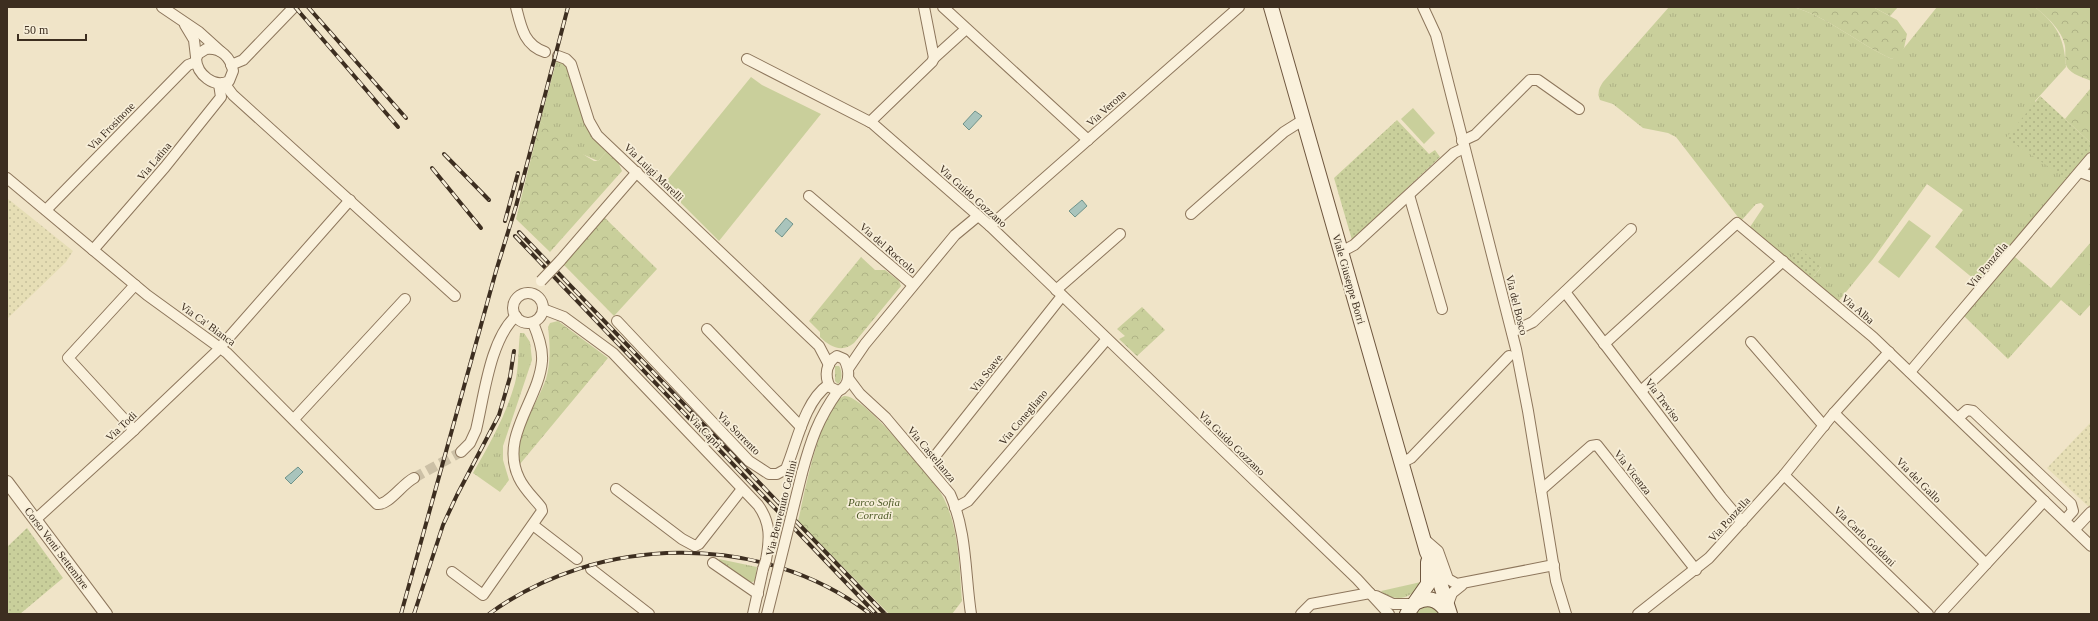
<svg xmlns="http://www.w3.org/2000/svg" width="2098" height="621" font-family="Georgia,serif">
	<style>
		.farmland { fill: url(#farmland-dots) }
		.grass { fill: url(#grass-tufts) }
		.forest { fill: url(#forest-crowns) }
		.garden { fill: url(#garden-dots) }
		.pitch { fill: #c9cf9b }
		.water { fill: #a9c4bc; stroke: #6f938a }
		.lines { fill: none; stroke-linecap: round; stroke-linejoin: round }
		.minor-tunnel { stroke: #ccc0a6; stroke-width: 10; stroke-dasharray: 10 5; stroke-linecap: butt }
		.minor-casing { stroke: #8d765c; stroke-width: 12 }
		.tertiary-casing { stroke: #8d765c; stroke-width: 14 }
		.secondary-casing { stroke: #6f573f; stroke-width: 16 }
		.minor { stroke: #faf1dc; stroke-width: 10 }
		.tertiary { stroke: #faf1dc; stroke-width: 12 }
		.secondary { stroke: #faf1dc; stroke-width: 14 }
		.rail-casing { stroke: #3d2e20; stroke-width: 4 }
		.rail { stroke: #f7eed8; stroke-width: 2.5; stroke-dasharray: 8; stroke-linecap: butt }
		.minor-bridge-casing { stroke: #8d765c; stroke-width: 12; stroke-linecap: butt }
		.minor-bridge { stroke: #faf1dc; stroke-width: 10 }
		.labels { text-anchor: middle; stroke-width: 3.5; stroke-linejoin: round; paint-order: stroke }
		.street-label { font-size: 11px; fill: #3d2e20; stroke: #f7eed8 }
		.park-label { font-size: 11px; font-style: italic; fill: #4d5a26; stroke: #f7eed8 }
	</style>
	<defs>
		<pattern id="farmland-dots" width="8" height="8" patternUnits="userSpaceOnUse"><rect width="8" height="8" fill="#e6deb5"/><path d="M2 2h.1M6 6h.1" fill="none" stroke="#c6bf9b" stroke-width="1.8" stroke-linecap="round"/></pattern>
		<pattern id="grass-tufts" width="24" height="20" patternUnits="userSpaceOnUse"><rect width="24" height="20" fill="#c9cf9b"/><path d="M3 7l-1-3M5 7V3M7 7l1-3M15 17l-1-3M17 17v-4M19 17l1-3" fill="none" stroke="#aeb285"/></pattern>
		<pattern id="forest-crowns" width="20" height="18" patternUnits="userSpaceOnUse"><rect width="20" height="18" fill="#c9cf9b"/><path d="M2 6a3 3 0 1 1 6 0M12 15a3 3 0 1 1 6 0" fill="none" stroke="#aeb285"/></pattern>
		<pattern id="garden-dots" width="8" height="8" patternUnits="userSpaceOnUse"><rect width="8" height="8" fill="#c9cf9b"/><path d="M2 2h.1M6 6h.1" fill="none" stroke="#aeb285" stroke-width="1.8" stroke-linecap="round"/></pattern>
	</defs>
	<rect width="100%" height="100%" fill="#f0e4c8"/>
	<!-- farmland -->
	<g class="farmland">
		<path d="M7,198L73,251L66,262L7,319Z"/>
		<path d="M2091,422V505L2089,507L2047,468Z"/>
	</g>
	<!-- grass -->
	<g class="grass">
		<path d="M1669,7H1793C1829,17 1858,44 1892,59L1904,48L1937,7H2035C2058,26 2064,38 2066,67L2035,101L2067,179L2020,234L2022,238L1980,284L1935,247L1963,210L1927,184L1873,259L1837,303L1812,279L1821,267L1789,260L1750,227L1764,206L1761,203L1756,204L1741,221L1676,137L1668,133L1643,128L1613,104L1600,100C1597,93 1599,88 1603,82Z"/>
		<path d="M1873,7H1898L1890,16Z"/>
		<path d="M557,59L568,66L587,129L607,151L598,161L582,154L540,122Z"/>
		<path d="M2091,242V304L2080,316L2061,300L2008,359L1964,316L2015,257L2051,288Z"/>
		<path d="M520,333H524L530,342L532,360L503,446V460L509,480L500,492L473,473C490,444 506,415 515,383C519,367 518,349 520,333Z"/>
		<path d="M835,366H839C842,370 843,380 838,384L835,381Z"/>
		<path d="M719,559L757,567L755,581L749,583L719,561Z"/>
		<path d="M1421,582C1415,599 1393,603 1381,591Z"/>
		<path d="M1424,606H1432L1442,614H1416Z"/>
	</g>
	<!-- forest -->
	<g class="forest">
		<path d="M1793,7H1873L1897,20L1907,34L1904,48L1900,54L1892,59C1858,44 1829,17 1793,7Z"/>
		<path d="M2035,7H2091V81C2083,77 2072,75 2067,67C2064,62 2066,52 2065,46C2062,30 2047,17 2035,7Z"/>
		<path d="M2090,89H2091V143L2065,119Z"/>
		<path d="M540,122C560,134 575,150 594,161H598L607,151L618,162L622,171L550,252L516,219Z"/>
		<path d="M604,217L657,269L614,316L563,264Z"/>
		<path d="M861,257L875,270H885L899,281L901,286L854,343C842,353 830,347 820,337V332L809,321Z"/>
		<path d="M1142,307L1165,330L1137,356L1119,339L1125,336L1117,329Z"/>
		<path d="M558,321L608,358L520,464C512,439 538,402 546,379C551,362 550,344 548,327L550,323Z"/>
		<path d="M844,396C863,394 923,470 937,487C959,518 959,564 962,601L952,614H889L798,521C804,498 820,406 844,396Z"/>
	</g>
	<!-- garden -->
	<g class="garden">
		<path d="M2040,96L2091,143V150L2067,179L2006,138Z"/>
		<path d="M1397,120L1429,154L1435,150L1440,157L1352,240L1334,178Z"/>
		<path d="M1799,248L1821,267L1812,279L1789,260Z"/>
		<path d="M27,528L63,578L20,614H7V547Z"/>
	</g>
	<!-- pitch -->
	<g class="pitch">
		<path d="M751,77L762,85L821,114L719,241L663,185Z"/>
		<path d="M1413,108L1435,133L1424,144L1401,119Z"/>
		<path d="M1909,220L1931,236L1899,278L1878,262Z"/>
	</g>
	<!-- water -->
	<g class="water">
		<path d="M975,111L982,116L969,130L963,124Z"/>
		<path d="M1082,200L1087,206L1075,217L1069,211Z"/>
		<path d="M786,218L793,224L782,237L775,231Z"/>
		<path d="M298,467L303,472L291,484L285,478Z"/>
	</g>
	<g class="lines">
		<!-- minor-tunnel -->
		<path class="minor-tunnel" d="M414,478L461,452"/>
		<defs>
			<g id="minor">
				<path d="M162,7L199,32L220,51"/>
				<path d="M516,7C521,27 524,45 545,52"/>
				<path d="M924,7L934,58"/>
				<path d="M943,7L1088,140"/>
				<path d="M1423,7L1436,35L1516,349L1528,411L1556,581L1566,614"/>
				<path d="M185,25L194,40L196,57"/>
				<path d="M206,49C221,47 231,58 233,71L229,81C214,89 197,74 196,59L198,54Z"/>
				<path d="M558,56L566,59L571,64L589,121L597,135L819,346L829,365"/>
				<path d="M747,59L872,123L990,226L1357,579L1389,614"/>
				<path d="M231,65L243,60L294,7"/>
				<path d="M224,83L233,95L455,296"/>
				<path d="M870,122L932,62L934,58L966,29"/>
				<path d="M1462,141L1475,135L1530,80H1538L1579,109"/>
				<path d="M2080,172L2091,176"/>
				<path d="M7,178L147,295L227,353L377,504C388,506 402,484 414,478"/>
				<path d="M1409,195L1442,309"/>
				<path d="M809,196L913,285"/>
				<path d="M46,210L181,72L188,65L196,62"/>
				<path d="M1191,214L1284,132L1303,120"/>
				<path d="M990,226L1239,7"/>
				<path d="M93,250L165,167L221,97L219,84"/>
				<path d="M1341,252L1354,245L1454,153L1464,148"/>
				<path d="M560,261L637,172"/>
				<path d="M1056,290L1120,234"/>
				<path d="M1565,292L1721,497L1742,522"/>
				<circle cx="528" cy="308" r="15"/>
				<path d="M543,309L564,317L613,353L758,505C771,523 770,539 766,560"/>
				<path d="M617,321L749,461L769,474H777L786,469C797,443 804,402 828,385"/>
				<path d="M707,329L801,427"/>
				<path d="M1512,332L1533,322L1631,229"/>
				<path d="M1751,342L1824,426"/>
				<path d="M1604,344L1737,223L1873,337L2091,546"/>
				<path d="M837,356L844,359C850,370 851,386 838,391L830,387C824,376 826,362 837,356Z"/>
				<path d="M848,369L865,344L955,235L978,216"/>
				<path d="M1910,372L2091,158"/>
				<path d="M848,378L860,394L886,418L950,494C967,531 965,575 971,614"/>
				<path d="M1641,391L1783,261"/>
				<path d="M1834,413L1986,564"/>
				<path d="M1958,418L1967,410L1973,411L2071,504L2073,511L2065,520"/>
				<path d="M294,419L405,299"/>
				<path d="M134,430L68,358L135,285"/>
				<path d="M461,452L470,443L476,430C484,397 490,339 516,316"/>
				<path d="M1401,463L1411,458L1509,356"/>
				<path d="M928,465L1062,296"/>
				<path d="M802,473C811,440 818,419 838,391"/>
				<path d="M1784,475L1928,614"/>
				<path d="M616,489L682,539L695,546L699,544L742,489"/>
				<path d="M1541,490L1591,446L1597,445L1696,570"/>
				<path d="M955,508L968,501L1107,339"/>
				<path d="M35,520L134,430L216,352L350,200"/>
				<path d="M533,525L577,559"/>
				<path d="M2075,529L2091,512"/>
				<path d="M1423,538L1438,551L1448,579L1457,584L1554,565"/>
				<path d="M713,563L758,594"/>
				<path d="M591,569L649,614"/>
				<path d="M452,572L483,595L542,511L541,507C533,497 524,489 519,478C499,437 539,400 542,361C543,348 538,335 533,323"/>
				<path d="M1376,596L1393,604H1414"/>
				<path d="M1448,604L1452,593L1462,585"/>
				<path d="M753,614L763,569"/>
				<path d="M767,614L775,582"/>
				<path d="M1301,614L1311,604L1370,593"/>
				<path d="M1638,614L1709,558L1784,475L1834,413L1889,352"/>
				<path d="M1940,614L2044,501"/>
			</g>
			<path id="tertiary" d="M7,482L106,614"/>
			<g id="secondary">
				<path d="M1271,7L1427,552L1436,570L1450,614"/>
				<path d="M1417,602C1431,595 1441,602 1448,614"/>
				<path d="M1407,614L1428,584V562"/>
			</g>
		</defs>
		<!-- minor casing -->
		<use href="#minor" class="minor-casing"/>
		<!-- tertiary casing -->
		<use href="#tertiary" class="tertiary-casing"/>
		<!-- secondary casing -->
		<use href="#secondary" class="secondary-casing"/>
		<!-- minor -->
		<use href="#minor" class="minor"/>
		<!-- tertiary -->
		<use href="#tertiary" class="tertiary"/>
		<!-- secondary -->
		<use href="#secondary" class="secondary"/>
		<defs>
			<g id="rail">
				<path d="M295,7L398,127"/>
				<path d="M308,7L406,118"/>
				<path d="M444,154L489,200"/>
				<path d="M432,168L481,228"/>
				<path d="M505,221L518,173"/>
				<path d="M519,232L885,614"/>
				<path d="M515,236L876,614"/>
				<path d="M401,614L496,271L516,206L568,7"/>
				<path d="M414,614L443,525L457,495L499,415L510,377L514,351"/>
				<path d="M489,614C598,534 761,531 869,613"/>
			</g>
		</defs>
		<!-- rail casing -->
		<use href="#rail" class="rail-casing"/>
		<!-- rail -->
		<use href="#rail" class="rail"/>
		<defs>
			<g id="minor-bridge">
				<path d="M541,281L560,261"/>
				<path d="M763,569L766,560"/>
				<path d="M775,582L802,473"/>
			</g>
		</defs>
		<!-- minor-bridge casing -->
		<use href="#minor-bridge" class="minor-bridge-casing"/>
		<!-- minor-bridge -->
		<use href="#minor-bridge" class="minor-bridge"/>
	</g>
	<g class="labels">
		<!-- street labels -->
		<g class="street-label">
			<text transform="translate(1106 108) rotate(-42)" y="4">Via Verona</text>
			<text transform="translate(111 126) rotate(-46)" y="4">Via Frosinone</text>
			<text transform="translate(154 161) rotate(-50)" y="4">Via Latina</text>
			<text transform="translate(654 172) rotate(44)" y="4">Via Luigi Morelli</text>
			<text transform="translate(973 196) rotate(42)" y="4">Via Guido Gozzano</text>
			<text transform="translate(888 248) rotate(41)" y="4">Via del Roccolo</text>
			<text transform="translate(1987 265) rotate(-50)" y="4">Via Ponzella</text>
			<text transform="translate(1349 279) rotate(74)" y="4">Viale Giuseppe Borri</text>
			<text transform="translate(1517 305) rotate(76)" y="4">Via del Bosco</text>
			<text transform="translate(1858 309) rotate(40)" y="4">Via Alba</text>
			<text transform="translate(208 324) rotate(36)" y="4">Via Ca' Bianca</text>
			<text transform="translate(986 373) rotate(-52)" y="4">Via Soave</text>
			<text transform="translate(1663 400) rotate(53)" y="4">Via Treviso</text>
			<text transform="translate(1023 417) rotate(-50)" y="4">Via Conegliano</text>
			<text transform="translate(121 426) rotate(-43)" y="4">Via Todi</text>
			<text transform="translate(705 431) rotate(46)" y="4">Via Capri</text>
			<text transform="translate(739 433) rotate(45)" y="4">Via Sorrento</text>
			<text transform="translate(1232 443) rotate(44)" y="4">Via Guido Gozzano</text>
			<text transform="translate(932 454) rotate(50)" y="4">Via Castellanza</text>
			<text transform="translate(1633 472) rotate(52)" y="4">Via Vicenza</text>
			<text transform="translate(1919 480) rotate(45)" y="4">Via del Gallo</text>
			<text transform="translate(781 508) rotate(-76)" y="4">Via Benvenuto Cellini</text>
			<text transform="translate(1729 519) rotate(-48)" y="4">Via Ponzella</text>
			<text transform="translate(1865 536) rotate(44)" y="4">Via Carlo Goldoni</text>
			<text transform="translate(57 548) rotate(53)" y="4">Corso Venti Settembre</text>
		</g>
		<!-- park labels -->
		<g class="park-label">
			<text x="874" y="506">Parco Sofia<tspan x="874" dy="13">Corradi</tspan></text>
		</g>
	</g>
	<!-- border -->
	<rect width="2098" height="621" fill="none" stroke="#3d2e20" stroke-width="16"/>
	<!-- scale -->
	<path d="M18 34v6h68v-6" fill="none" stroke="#3d2e20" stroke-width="2"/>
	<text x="24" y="34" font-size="12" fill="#3d2e20" stroke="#f7eed8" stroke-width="3" paint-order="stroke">50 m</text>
</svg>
